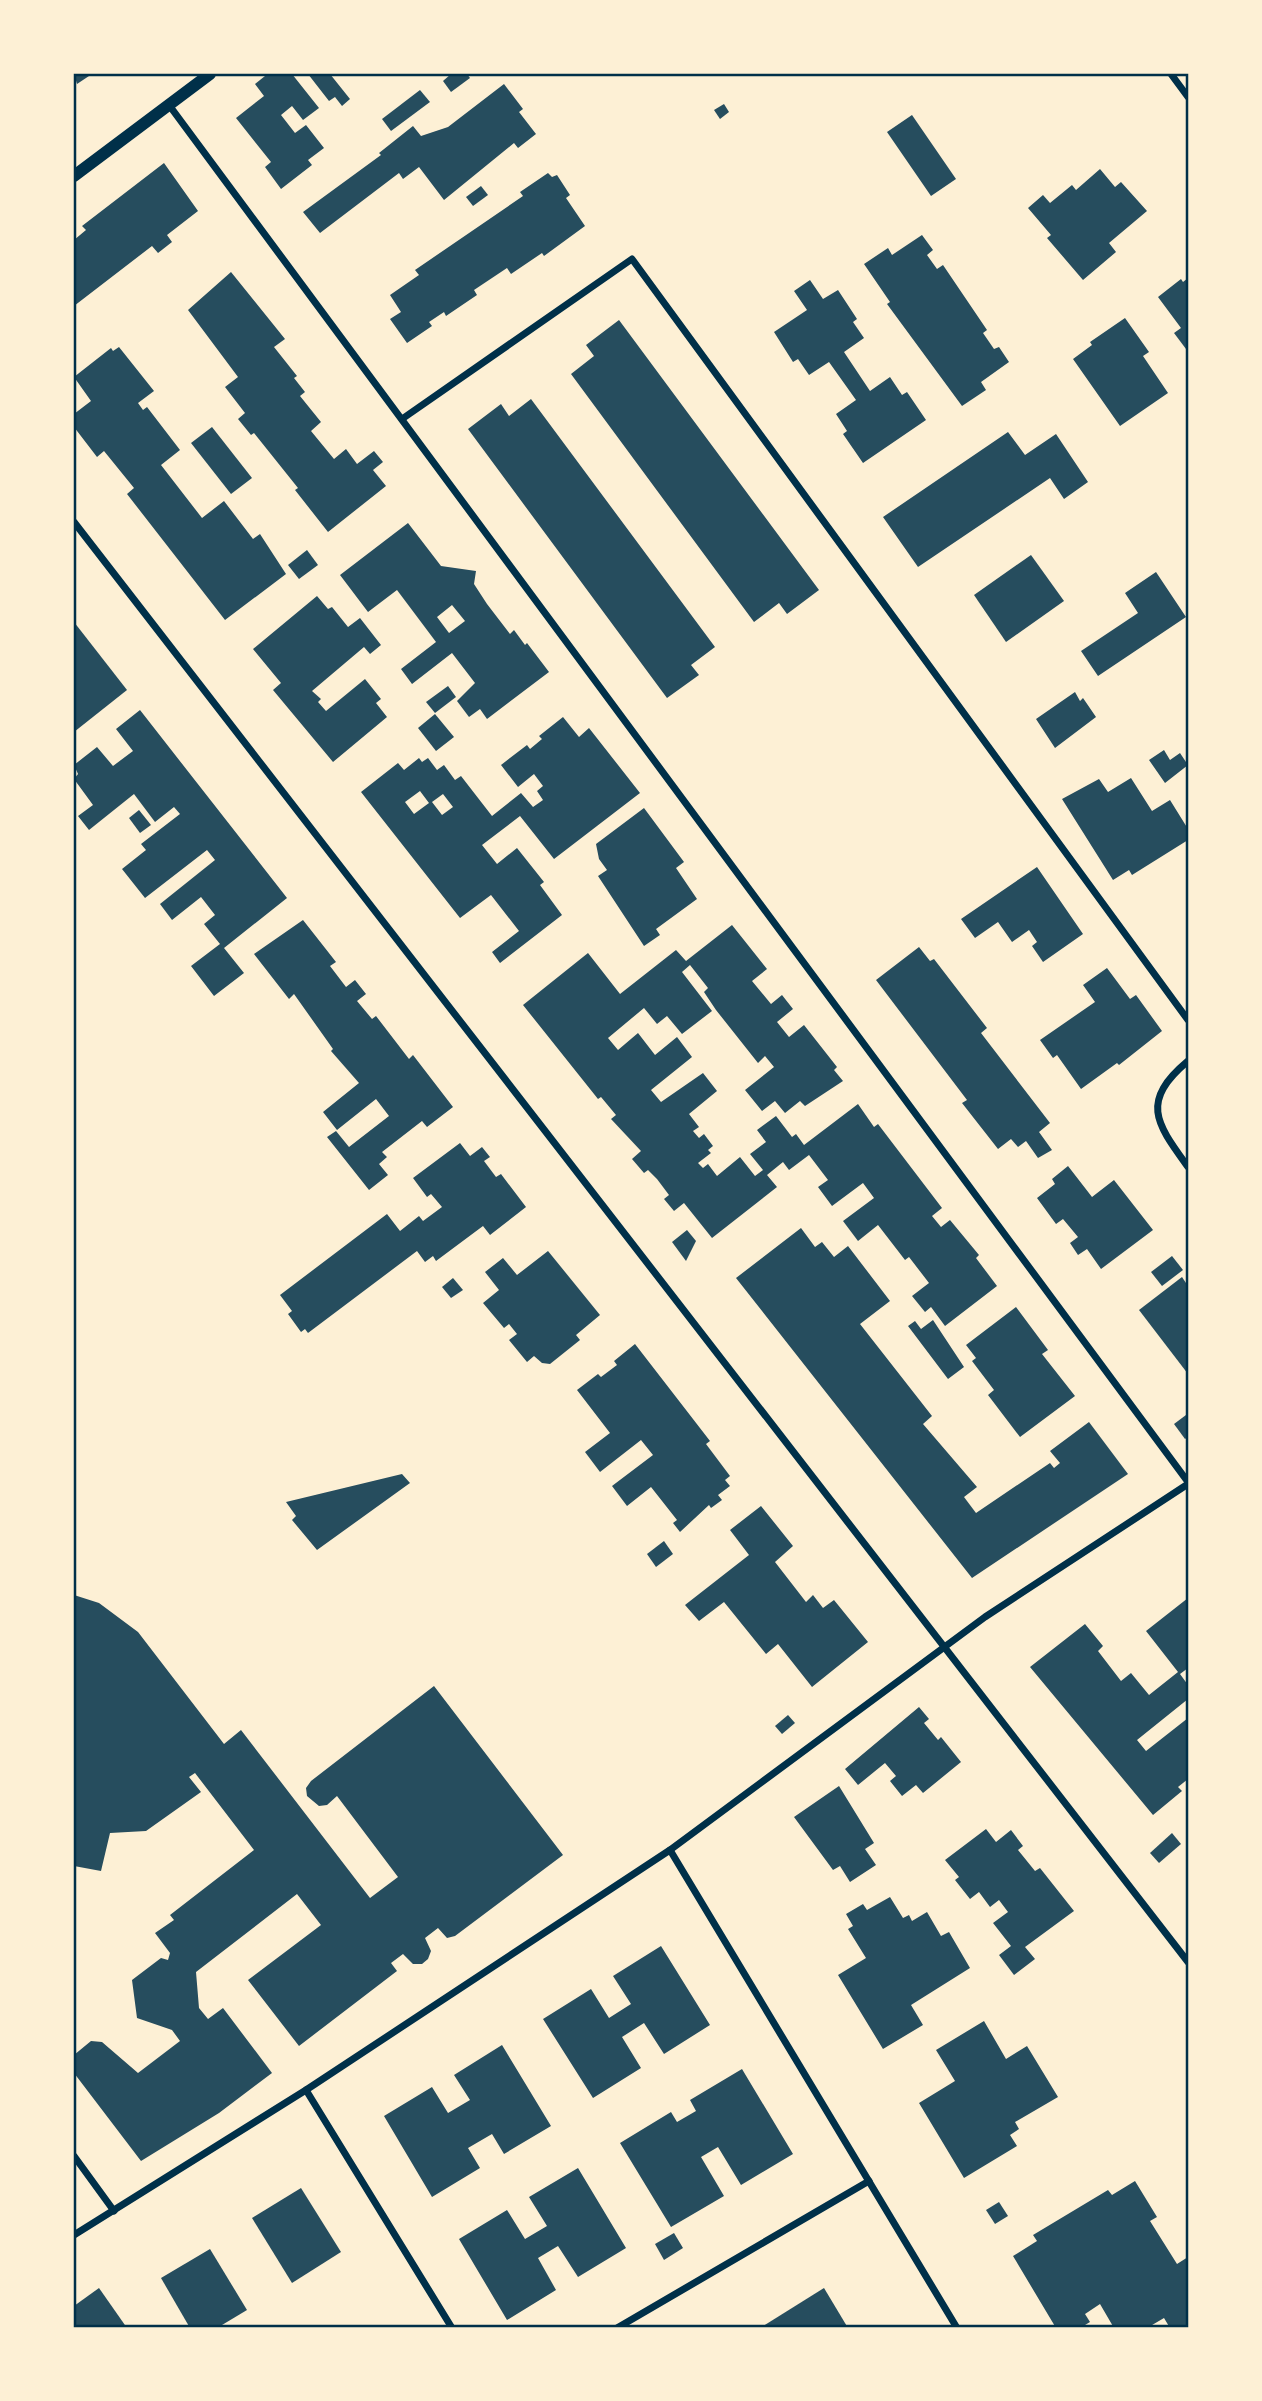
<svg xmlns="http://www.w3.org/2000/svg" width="1262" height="2401" font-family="Ubuntu,sans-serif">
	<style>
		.building { fill: #264d5e; fill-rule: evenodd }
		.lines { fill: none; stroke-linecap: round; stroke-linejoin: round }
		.minor { stroke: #003049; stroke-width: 7 }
		.tertiary { stroke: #003049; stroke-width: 12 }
		.neatline { fill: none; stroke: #003049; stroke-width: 2.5 }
	</style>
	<rect width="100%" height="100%" fill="#fdf0d5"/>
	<!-- building -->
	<g class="building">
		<path d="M74,74H92L77,84Z"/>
		<path d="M263,74H292L319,108L303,120L292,106L281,115L295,133L306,125L324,148L308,160L312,165L281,189L265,167L271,162L236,118L264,96L255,84L265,76Z"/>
		<path d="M308,74H330L350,99L342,106L335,97L329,101Z"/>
		<path d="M451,74H467L470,78L451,92L443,81Z"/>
		<path d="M504,84L523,109L519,112L536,134L518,148L514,143L444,200L419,167L403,179L399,173L320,233L303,212L381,155L379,153L413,126L421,136L448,127Z"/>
		<path d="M420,90L430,102L391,131L382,119Z"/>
		<path d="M724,104L729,112L720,119L714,110Z"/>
		<path d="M912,115L956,179L931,196L887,132Z"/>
		<path d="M164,163L198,211L167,235L172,242L158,253L152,246L74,306V240L86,230L82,226Z"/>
		<path d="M1100,169L1115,187L1121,182L1147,211L1109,243L1116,252L1083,280L1047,238L1051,235L1028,208L1043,195L1050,203L1072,185L1076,190Z"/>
		<path d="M548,173L552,177L557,175L570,195L566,198L585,226L544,256L542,253L511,274L507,268L474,290L477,295L446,316L444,312L429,322L432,326L407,343L390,319L401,312L390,295L419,275L415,270L523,196L520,192Z"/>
		<path d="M481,186L488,195L473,206L466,197Z"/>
		<path d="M922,235L933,250L927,255L937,269L943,265L987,330L983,333L994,349L999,347L1009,362L981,382L986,390L962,406L887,304L890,302L864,264L888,248L892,255Z"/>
		<path d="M231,272L285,339L274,347L297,376L294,378L305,392L300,396L321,422L311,431L334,459L346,449L357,464L374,451L383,462L373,470L386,486L328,532L295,490L298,488L254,433L251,435L238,419L245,413L225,387L238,377L188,310Z"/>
		<path d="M1188,278V348L1186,349L1174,333L1181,328L1158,297L1181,279L1183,282Z"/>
		<path d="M810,280L823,299L838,290L857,319L853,322L864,338L844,352L870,391L890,377L902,395L907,392L926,420L863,463L843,434L847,431L836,414L856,400L829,362L809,375L798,359L793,362L774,332L807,310L794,291Z"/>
		<path d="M1125,318L1149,352L1143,356L1168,393L1120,426L1073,359L1092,345L1090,342Z"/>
		<path d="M619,320L819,590L787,614L779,603L754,622L571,374L594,356L586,345Z"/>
		<path d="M119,347L154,391L138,403L143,410L147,407L180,450L161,465L202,518L224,501L253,539L260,534L286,574L225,620L127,494L134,488L104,451L97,457L74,427V414L91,401L74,377L111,348L113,351Z"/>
		<path d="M531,399L715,647L691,665L699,675L667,698L468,429L501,404L509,416Z"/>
		<path d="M212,427L252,478L231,494L191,443Z"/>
		<path d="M1008,432L1025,455L1056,434L1088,482L1064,499L1050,478L918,567L883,517Z"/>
		<path d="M408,523L441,566L476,571L474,584L487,604L510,634L514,630L525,645L527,643L549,672L487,719L480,709L469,717L457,701L475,683L452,653L412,684L401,669L436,642L397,590L368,612L340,575ZM452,605L465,621L449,633L437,617Z"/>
		<path d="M307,550L318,565L299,579L288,565Z"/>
		<path d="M1031,555L1064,601L1006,642L974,595Z"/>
		<path d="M1156,572L1186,617L1098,676L1081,651L1138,613L1125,593Z"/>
		<path d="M317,596L328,609L332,607L348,627L360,618L381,645L370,654L364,647L312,691L321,699L318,702L326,711L365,679L381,699L376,703L387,717L333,762L273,690L281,683L253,649Z"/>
		<path d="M74,622L127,690L74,732Z"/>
		<path d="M448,686L456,697L435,713L426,702Z"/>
		<path d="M1075,692L1080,701L1083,698L1096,717L1055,748L1036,719Z"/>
		<path d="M140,710L287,898L224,948L244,973L214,996L191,966L220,944L204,924L215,915L201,897L172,920L160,904L215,860L207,850L145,898L122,869L146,850L141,844L180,814L174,807L155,822L134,794L89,830L78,816L93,805L74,779L78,774L74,765L97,747L113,766L133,751L116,729Z"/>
		<path d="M435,714L454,737L436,751L418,728Z"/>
		<path d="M563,717L579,737L589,728L640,793L554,859L520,816L482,845L497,864L517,848L544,882L540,885L562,915L500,963L492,952L519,931L491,895L460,918L361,792L398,763L404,770L419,758L422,762L428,758L437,770L444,765L455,780L461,776L492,816L521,793L533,807L543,800L537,791L543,786L534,774L518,787L501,765L527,745L530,749L542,739L539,736ZM420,791L429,803L414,814L405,802ZM443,794L453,807L442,815L432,802Z"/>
		<path d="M1164,750L1170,760L1180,753L1188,765L1165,783L1149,760Z"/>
		<path d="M1131,778L1152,811L1170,800L1188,829V840L1132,875L1129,870L1113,880L1062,799L1099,779L1108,792Z"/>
		<path d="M644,808L684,862L676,868L697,899L656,929L660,935L644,946L598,876L607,870L599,859L596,844Z"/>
		<path d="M139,810L151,825L140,833L129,818Z"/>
		<path d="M1037,867L1083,934L1043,962L1032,946L1037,942L1029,930L1012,942L998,922L975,938L961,919Z"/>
		<path d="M303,920L336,962L330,966L346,987L355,980L366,994L357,1001L372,1019L376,1016L409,1059L413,1055L453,1107L427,1127L422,1121L382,1152L387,1157L379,1164L388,1175L369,1190L327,1137L336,1131L349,1147L389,1116L376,1099L337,1130L323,1112L359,1083L331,1051L333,1049L294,994L289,999L254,954Z"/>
		<path d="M732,925L767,969L752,981L771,1004L782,995L793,1009L777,1022L789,1037L804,1025L837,1067L834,1070L843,1081L805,1106L800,1101L785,1113L775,1101L762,1111L745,1090L774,1067L765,1056L758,1063L716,1010L704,992L708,988L690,965L682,972L712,1011L682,1034L667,1016L657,1024L644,1008L608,1038L618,1050L638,1033L655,1055L677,1037L692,1057L651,1090L661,1102L703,1073L717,1091L689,1114L699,1127L693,1131L699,1138L704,1134L713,1146L708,1150L711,1153L698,1163L703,1168L708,1164L717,1176L740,1157L755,1176L763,1170L750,1154L766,1142L757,1130L776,1116L792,1137L796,1134L804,1145L858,1104L874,1127L878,1124L942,1208L932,1216L941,1227L950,1220L979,1255L976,1258L997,1286L945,1326L931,1307L925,1312L912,1296L929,1283L909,1257L905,1260L878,1225L858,1241L843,1221L874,1198L863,1183L832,1206L818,1187L828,1180L809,1155L789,1170L783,1162L767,1175L777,1187L712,1238L684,1203L674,1211L664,1199L669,1195L657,1179L648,1170L644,1173L632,1159L641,1151L611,1119L616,1115L601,1097L598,1099L523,1005L588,953L620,994L676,950L686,961Z"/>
		<path d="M919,947L930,961L934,959L987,1028L981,1033L1050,1123L1039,1132L1052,1150L1038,1158L1026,1141L1018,1147L1011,1139L998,1149L962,1103L967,1100L876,980Z"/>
		<path d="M1107,968L1130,999L1136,995L1162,1031L1119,1065L1117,1063L1081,1089L1057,1055L1053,1058L1040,1040L1095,1002L1083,985Z"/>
		<path d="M460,1143L470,1156L482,1147L490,1157L484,1161L496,1177L501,1174L526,1207L490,1235L483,1226L436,1261L433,1256L425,1262L417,1251L308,1333L305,1329L301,1332L288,1314L292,1311L280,1295L387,1214L400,1231L419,1216L423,1221L442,1207L431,1194L427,1197L413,1178Z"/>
		<path d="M1068,1166L1092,1197L1114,1180L1153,1230L1101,1269L1087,1249L1078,1255L1070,1243L1078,1237L1063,1219L1056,1224L1037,1198L1055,1184L1052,1179Z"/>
		<path d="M801,1228L815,1247L822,1242L834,1257L848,1246L890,1301L860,1324L932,1416L923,1424L977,1487L964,1497L976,1513L1050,1463L1054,1468L1060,1463L1050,1451L1089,1422L1128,1474L972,1578L736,1278Z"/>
		<path d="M687,1230L696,1241L686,1261L672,1242Z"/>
		<path d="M548,1251L600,1315L576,1335L580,1340L550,1364L542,1363L534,1356L527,1362L509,1340L517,1334L509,1324L504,1328L483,1303L499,1290L485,1272L503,1258L517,1275Z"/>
		<path d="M1172,1256L1183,1270L1162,1286L1151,1272Z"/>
		<path d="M1182,1277L1188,1286V1374L1139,1310Z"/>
		<path d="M453,1278L463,1290L451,1298L442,1287Z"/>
		<path d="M1016,1307L1048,1350L1042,1354L1075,1396L1020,1437L988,1395L994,1390L972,1361L976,1358L966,1345Z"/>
		<path d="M933,1320L964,1367L948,1379L908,1326L915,1321L921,1329Z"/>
		<path d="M635,1344L710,1441L706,1444L730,1476L725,1480L730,1486L718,1495L722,1500L711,1508L709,1505L680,1532L673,1523L677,1520L651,1487L627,1506L612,1486L653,1455L641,1440L600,1472L585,1452L610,1433L577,1390L598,1374L601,1377L617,1365L614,1361Z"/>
		<path d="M1186,1415L1188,1437L1185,1439L1174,1424Z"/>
		<path d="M402,1474L410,1483L317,1550L292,1520L296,1516L286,1502Z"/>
		<path d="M761,1506L793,1546L775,1562L806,1602L813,1595L823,1608L834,1600L868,1642L812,1687L778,1644L766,1654L724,1602L699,1621L685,1605L749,1555L730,1530Z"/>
		<path d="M664,1541L673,1554L656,1567L647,1554Z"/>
		<path d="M74,1595L99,1603L138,1632L224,1744L241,1730L370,1898L398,1877L337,1796L327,1805L319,1806L307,1796L306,1788L311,1781L434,1686L563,1855L455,1936L447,1938L438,1928L425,1938L431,1951L428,1959L422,1964H413L403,1954L391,1963L397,1971L299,2046L248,1980L321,1925L297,1894L196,1972L199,2008L208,2019L223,2008L272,2073L219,2113L141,2161L74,2073V2055L91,2041L102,2042L138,2073L180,2041L172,2030L137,2018L132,1980L161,1958L168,1960L170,1953L155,1933L174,1920L170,1915L254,1850L195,1773L189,1777L201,1792L146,1831L110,1833L101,1871L74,1866Z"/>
		<path d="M1188,1598V1668L1180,1674L1188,1685V1699L1137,1740L1146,1751L1188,1718V1779L1178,1787L1182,1791L1153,1815L1030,1667L1085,1624L1103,1646L1098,1651L1121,1681L1131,1673L1149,1695L1178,1672L1146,1631Z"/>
		<path d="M919,1707L929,1719L924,1723L938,1740L941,1737L961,1762L923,1793L916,1785L902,1796L890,1781L896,1776L885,1763L858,1785L845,1769Z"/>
		<path d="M788,1715L795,1723L782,1734L775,1726Z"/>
		<path d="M839,1786L874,1843L865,1849L876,1865L850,1882L840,1866L833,1870L794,1817Z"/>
		<path d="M986,1829L996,1842L1011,1830L1023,1846L1018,1850L1035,1871L1040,1868L1074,1911L1025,1947L1035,1959L1014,1975L999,1955L1011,1946L993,1923L1008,1912L999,1900L990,1907L979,1892L970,1899L955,1880L959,1877L945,1860Z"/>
		<path d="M1172,1833L1181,1844L1159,1863L1150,1853Z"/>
		<path d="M890,1897L903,1918L909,1915L912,1921L927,1912L941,1936L949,1932L970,1968L911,2005L923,2025L883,2049L838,1975L866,1958L848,1929L853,1926L846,1914L863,1904L867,1910Z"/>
		<path d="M661,1946L710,2025L664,2054L644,2023L622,2037L641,2068L593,2098L543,2019L591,1989L609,2018L631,2004L613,1976Z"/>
		<path d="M984,2021L1006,2059L1027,2046L1058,2097L1015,2122L1019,2129L1010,2135L1017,2146L964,2178L919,2103L955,2081L936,2050Z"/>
		<path d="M502,2045L551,2126L504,2154L492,2134L468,2148L480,2168L432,2197L384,2116L432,2087L448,2113L470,2100L454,2075Z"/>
		<path d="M742,2069L793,2154L741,2185L718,2147L701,2157L724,2196L671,2227L620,2143L671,2112L677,2122L696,2111L690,2100Z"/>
		<path d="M578,2168L626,2248L578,2277L558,2246L538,2258L556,2290L507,2320L459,2239L507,2210L525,2239L547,2226L529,2197Z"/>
		<path d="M1135,2181L1157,2217L1150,2221L1177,2264L1188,2257V2328H1170L1164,2318L1147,2328H1114L1100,2304L1085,2314L1090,2322L1080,2328H1056L1013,2256L1037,2241L1033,2235L1108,2190L1112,2195Z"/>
		<path d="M301,2188L341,2252L292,2283L252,2218Z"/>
		<path d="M999,2202L1008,2216L995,2224L986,2210Z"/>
		<path d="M674,2233L683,2248L664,2260L655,2244Z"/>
		<path d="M210,2249L247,2310L217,2328H190L161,2278Z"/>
		<path d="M99,2288L127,2328H74V2306Z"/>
		<path d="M824,2288L848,2328H760Z"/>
	</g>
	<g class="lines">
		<!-- minor -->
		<g class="minor">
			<path d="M1171,74L1188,97"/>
			<path d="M169,105L1188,1482"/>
			<path d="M402,419L632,259L1188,1020"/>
			<path d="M74,522L1188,1962"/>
			<path d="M1188,1061C1139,1102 1157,1124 1188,1167"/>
			<path d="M670,1850L957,2328"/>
			<path d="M306,2090L452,2328"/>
			<path d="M74,2156L114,2211"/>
			<path d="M74,2235L306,2090L670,1850L985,1617L1188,1484"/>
			<path d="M617,2328L869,2181"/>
		</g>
		<!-- tertiary -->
		<path class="tertiary" d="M74,176L210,74"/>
	</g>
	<!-- border -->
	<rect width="1262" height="2401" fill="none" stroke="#fdf0d5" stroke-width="150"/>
	<rect x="75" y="75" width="1112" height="2251" class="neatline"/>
</svg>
